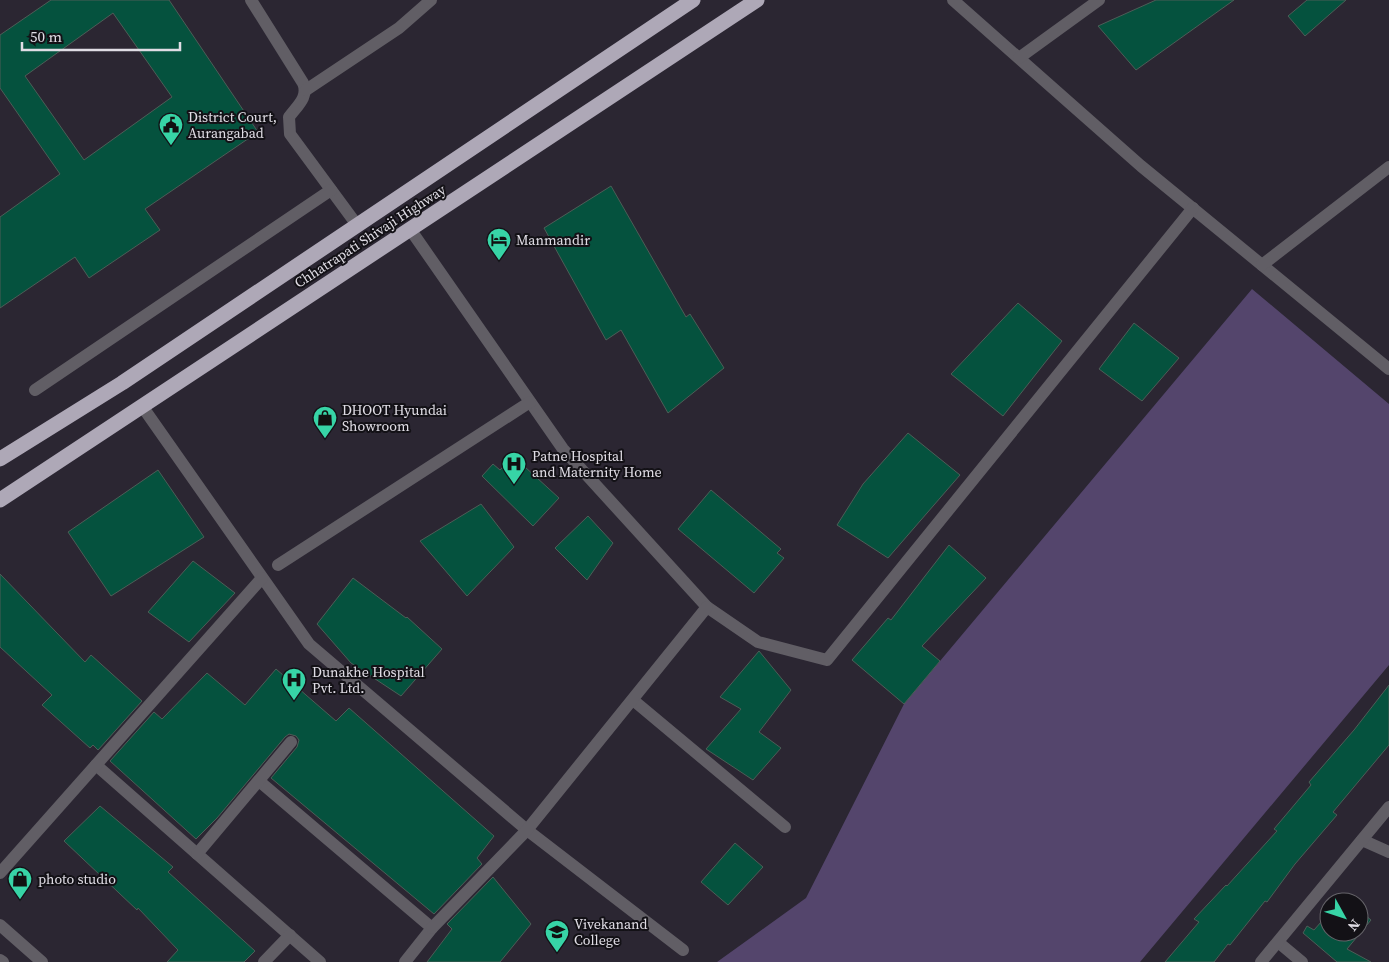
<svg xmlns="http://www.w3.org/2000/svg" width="1389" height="962" font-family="'Source Serif 4',serif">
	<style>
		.green { fill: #54456c }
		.building { fill: #05523e; stroke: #4d5d57; fill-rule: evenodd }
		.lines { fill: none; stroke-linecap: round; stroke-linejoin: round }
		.minor { stroke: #615e65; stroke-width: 12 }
		.highway { stroke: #aea8b7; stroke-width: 15 }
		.labels { text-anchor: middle; stroke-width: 4; stroke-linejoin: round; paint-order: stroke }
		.poi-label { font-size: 14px; fill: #e0dde5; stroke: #131116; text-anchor: start }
		.street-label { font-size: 14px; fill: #e0dde5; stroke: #131116 }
	</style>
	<rect width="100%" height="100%" fill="#2b2632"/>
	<!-- green -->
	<path class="green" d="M1252,289L1389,404V665L1140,962H717L806,898L904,704Z"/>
	<!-- building -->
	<g class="building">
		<path d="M51,0H169L258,132L145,209L160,230L89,278L75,257L0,308V217L60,174L0,88V35ZM113,13L172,97L84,160L25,76Z"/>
		<path d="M1156,0H1234L1136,70L1098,26Z"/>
		<path d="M1307,0H1346L1305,36L1288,16Z"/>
		<path d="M611,186L686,317L690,314L724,368L668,413L621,330L606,340L544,228Z"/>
		<path d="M1018,303L1062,341L1003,416L951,374Z"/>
		<path d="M1134,323L1179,358L1142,401L1099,369Z"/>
		<path d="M908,433L960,475L888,558L837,525L863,484Z"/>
		<path d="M513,456L559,498L533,526L482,476L493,464L500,470Z"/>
		<path d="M158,470L204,537L111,596L68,532Z"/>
		<path d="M711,490L781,549L777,553L784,558L754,593L678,529Z"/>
		<path d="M481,504L514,547L467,596L420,541Z"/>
		<path d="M588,516L613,543L587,580L555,548Z"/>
		<path d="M949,545L986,578L922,646L940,661L904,704L852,660L888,618L891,620Z"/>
		<path d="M193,561L235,593L189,642L148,612Z"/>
		<path d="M0,574L85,662L91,655L142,701L98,750L93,745L90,748L42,705L52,695L0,647Z"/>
		<path d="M353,578L406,618L407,617L442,649L401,696L351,663L317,624Z"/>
		<path d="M759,651L791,690L759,732L781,748L753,780L706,749L741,709L720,697Z"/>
		<path d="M276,669L336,721L349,708L494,836L477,858L482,864L434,914L271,778L297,747L299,740L296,736L289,734L285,737L217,818L196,839L110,761L154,712L162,719L207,673L245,705Z"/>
		<path d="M1389,685V745L1333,812L1337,815L1295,864L1267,902L1265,901L1230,945L1228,944L1214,962H1165L1199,922L1194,919L1226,885L1227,886L1277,831L1274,829L1311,785L1309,782L1354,730Z"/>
		<path d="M100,806L173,867L168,872L255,951L244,962H167L178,950L138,908L137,910L64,841Z"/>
		<path d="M735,843L763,867L728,905L701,882Z"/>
		<path d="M493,877L531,924L500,962H427L452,929L447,924Z"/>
		<path d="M1359,910L1371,920L1347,949L1371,962H1337L1303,933L1307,926L1314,930L1329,913V932H1359Z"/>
	</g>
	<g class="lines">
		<!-- minor -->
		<g class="minor">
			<path d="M251,0L303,83C309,97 297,106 289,117L290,134L357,225"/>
			<path d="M953,0L1141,166L1389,369"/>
			<path d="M1019,58L1099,0"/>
			<path d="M306,90L399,28L431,0"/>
			<path d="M410,229L563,449L707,607L758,642L827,660L1193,208"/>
			<path d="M1262,265L1389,167"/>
			<path d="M35,390L331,190"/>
			<path d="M142,406L309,644L527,830L683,950"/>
			<path d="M278,565L530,402"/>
			<path d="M633,700L785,827"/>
			<path d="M96,765L320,962"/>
			<path d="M259,781L432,928L405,962"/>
			<path d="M1362,840L1389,852"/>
			<path d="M197,854L291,742"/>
			<path d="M0,873L262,578"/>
			<path d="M0,925L42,962"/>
			<path d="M432,928L527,830L707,607"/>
			<path d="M1278,942L1302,962"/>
			<path d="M0,960L3,962"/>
			<path d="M264,962L290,935"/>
			<path d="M1261,962L1389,807"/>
		</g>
		<!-- highway -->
		<g class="highway">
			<path d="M0,459L122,383L693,0"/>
			<path d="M0,500L757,0"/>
		</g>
	</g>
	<!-- icons -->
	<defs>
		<symbol id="civic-pin" viewBox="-11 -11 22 30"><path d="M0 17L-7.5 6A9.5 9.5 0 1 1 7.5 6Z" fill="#37d4a6" stroke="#131116"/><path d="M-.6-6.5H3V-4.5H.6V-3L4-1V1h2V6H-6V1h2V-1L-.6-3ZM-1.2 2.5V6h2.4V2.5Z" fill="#111"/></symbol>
		<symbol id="hotel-pin" viewBox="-11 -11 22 30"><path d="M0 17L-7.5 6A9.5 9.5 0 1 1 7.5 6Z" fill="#37d4a6" stroke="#131116"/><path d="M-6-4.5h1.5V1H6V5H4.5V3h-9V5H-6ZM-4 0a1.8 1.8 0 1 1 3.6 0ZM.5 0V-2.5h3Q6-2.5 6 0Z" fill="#111"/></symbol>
		<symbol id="shop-pin" viewBox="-11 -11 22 30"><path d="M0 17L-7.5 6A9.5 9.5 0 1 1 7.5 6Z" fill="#37d4a6" stroke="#131116"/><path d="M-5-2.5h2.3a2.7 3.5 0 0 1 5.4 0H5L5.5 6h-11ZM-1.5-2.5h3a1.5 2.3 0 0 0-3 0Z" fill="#111"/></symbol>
		<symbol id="hospital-pin" viewBox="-11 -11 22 30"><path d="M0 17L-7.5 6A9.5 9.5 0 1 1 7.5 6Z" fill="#37d4a6" stroke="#131116"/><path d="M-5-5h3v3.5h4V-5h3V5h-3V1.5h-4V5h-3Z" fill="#111"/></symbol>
		<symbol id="university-pin" viewBox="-11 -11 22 30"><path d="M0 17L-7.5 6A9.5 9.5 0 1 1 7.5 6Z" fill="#37d4a6" stroke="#131116"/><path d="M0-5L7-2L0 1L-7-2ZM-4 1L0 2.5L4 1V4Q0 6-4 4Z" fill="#111"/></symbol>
	</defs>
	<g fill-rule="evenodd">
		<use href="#civic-pin" x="157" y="111" width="28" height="38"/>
		<use href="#hotel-pin" x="485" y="226" width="28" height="38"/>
		<use href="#shop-pin" x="311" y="404" width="28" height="38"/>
		<use href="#hospital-pin" x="500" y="450" width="28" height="38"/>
		<use href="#hospital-pin" x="280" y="666" width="28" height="38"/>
		<use href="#shop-pin" x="6" y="865" width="28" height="38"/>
		<use href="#university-pin" x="543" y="918" width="28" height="38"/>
	</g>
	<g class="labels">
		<!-- poi labels -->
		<g class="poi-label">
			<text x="188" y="122">District Court,<tspan x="188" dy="16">Aurangabad</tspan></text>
			<text x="516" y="245">Manmandir</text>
			<text x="342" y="415">DHOOT Hyundai<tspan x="342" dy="16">Showroom</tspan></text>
			<text x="532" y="461">Patne Hospital<tspan x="532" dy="16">and Maternity Home</tspan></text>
			<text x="312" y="677">Dunakhe Hospital<tspan x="312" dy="16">Pvt. Ltd.</tspan></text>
			<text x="38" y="884">photo studio</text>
			<text x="574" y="929">Vivekanand<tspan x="574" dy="16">College</tspan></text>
		</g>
		<!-- street labels -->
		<g class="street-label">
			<text transform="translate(370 236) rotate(-33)" y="5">Chhatrapati Shivaji Highway</text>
		</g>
	</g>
	<!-- north arrow -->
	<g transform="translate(1344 917) rotate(130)"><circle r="24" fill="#131116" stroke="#656369"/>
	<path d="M0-4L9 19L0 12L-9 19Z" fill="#37d4a6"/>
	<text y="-8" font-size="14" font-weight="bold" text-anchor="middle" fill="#e0dde5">N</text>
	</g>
	<!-- scale -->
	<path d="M22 42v8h158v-8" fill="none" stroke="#e0dde5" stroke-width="2.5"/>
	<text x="30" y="42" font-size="15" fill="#e0dde5" stroke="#131116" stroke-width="4" paint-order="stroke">50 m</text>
</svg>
